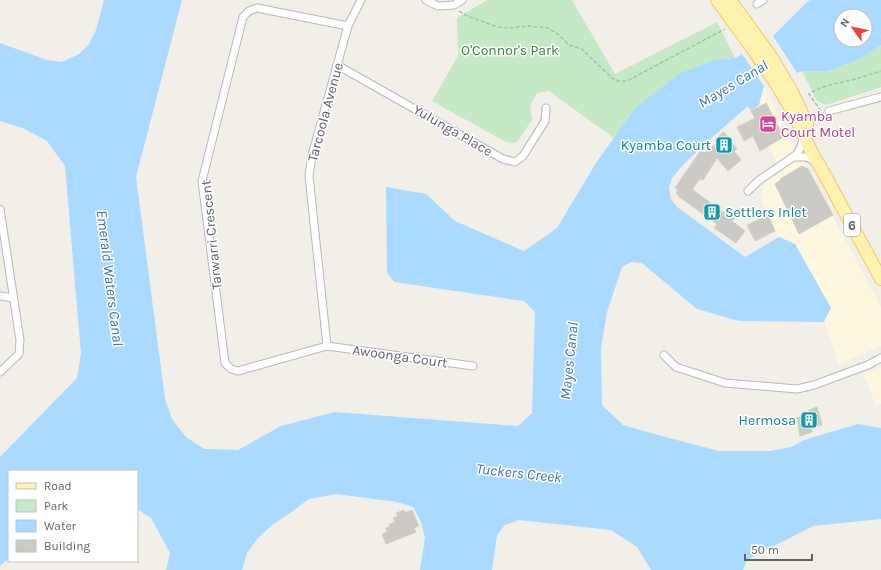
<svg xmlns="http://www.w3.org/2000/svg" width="881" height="570" font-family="Karla,sans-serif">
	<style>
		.commercial { fill: #fef7e0 }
		.green { fill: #c5e8c5 }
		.water { fill: #aadaff; fill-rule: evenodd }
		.pier { fill: #f1efe8 }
		.building { fill: #cccac5; stroke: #d6d1c6 }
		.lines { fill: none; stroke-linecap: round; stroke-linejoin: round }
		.street-casing { stroke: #b5b8bc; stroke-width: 9 }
		.primary-casing { stroke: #f2c960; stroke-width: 14 }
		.path { stroke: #9cc7a9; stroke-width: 1.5; stroke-dasharray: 4 2; stroke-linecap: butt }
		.street { stroke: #fff; stroke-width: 7 }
		.primary { stroke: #fff2af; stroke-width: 12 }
		.labels { text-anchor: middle; stroke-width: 3; stroke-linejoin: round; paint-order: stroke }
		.shield { fill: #fff; stroke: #8f9295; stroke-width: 1 }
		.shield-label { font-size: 13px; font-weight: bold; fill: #5f6368 }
		.park-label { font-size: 14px; fill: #348238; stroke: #fff }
		.street-label { font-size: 14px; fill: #5f6368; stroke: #fff }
		.hotel-label { font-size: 14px; fill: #b23c85; stroke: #fff; text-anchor: start }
		.culture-label { font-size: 14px; fill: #0d838f; stroke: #fff; text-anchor: end }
		.water-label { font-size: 15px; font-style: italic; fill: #4174aa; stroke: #fff }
	</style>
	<rect width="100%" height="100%" fill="#f1efe8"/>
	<!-- commercial -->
	<g class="commercial">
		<path d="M764,86L791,142L808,169L881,307V346L839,364L824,322L831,308L795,244L779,237L760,198L765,182L782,172L751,111L759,105Z"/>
		<path d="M881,367V404L876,406L863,373Z"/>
	</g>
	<!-- green -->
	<g class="green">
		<path d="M487,0H572L615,74L717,22L735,58L715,60L635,108L614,138L549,91L537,93L530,105L532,120L517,142L512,143L506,142L432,101L458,56L457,18Z"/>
		<path d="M881,45V87L826,105L817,101L802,71H828L859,59Z"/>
	</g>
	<!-- water -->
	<path class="water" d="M104,0H182L136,177L165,399L172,419L186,437L204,449L238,450L281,426L335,412L518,426L532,413L535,312L524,301L394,282L387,272L386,187L426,194L455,221L524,251L557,228L596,163L635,108L681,73L715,60L735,58L737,57L773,36L808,1L811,0H881V45L859,59L828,71H802L764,86L759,105L751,111L748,106L708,141L683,165L672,178L669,188L671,199L677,207L745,257L779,237L795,244L831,308L824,322L739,321L697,309L642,263L631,262L622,267L607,312L601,348L602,405L623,425L658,435L719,451H770L791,447L804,440L858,424L881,428V519L813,526L747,560L743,570H651L637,547L611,530L519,520L505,525L497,535L492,570H420L425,538L421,522L413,507L397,502L336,494L309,499L286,516L272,525L258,538L247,553L242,570H166L170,553L151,518L137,509V471H9V558L0,566V457L77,378L81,354L65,166L47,141L23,128L0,121V43L47,60L62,62L79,54L89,44L96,30ZM841,16H865V40H841Z"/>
	<!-- pier -->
	<path class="pier" d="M773,36L797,73L764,86L742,54Z"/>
	<!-- building -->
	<g class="building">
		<path d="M766,103L784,137L760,151L753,136L744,141L737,127L755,118L751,111Z"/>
		<path d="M724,132L737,149L734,151L741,160L728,171L717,158L703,180L700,179L692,189L724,213L726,211L735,218L732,221L745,231L736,243L714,228L717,224L678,196L679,195L676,193L678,190L675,188L701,150L705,153L718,142L715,139Z"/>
		<path d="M802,166L808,169L833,215L799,234L775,184L781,180L780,179Z"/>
		<path d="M768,215L775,231L755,241L747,225Z"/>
		<path d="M817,407L822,425L811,428L812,432L800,436L797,418L807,415L810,413L809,410Z"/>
		<path d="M404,510L405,513L412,510L419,526L414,528L416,532L386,544L382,534L387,532L386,528L390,527L389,524L395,522L393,518L398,516L396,513Z"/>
	</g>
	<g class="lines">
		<defs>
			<g id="street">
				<path d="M426,0L438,6L454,5L462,0"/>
				<path d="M757,4L763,0"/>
				<path d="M348,26L257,8L249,11L243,17L202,181L225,363L231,369L238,371L327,346L473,366"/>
				<path d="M337,65L503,159L515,162L523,156L545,121L546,108"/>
				<path d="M829,111L881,97"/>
				<path d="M794,157H807L816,162"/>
				<path d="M748,191L758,181L796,155L801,147L804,136"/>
				<path d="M0,209L20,340L19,354L0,372"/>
				<path d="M0,296L13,298"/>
				<path d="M327,346L309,176L312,155L348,26L361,0"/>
				<path d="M664,355L676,367L725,383L797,389L814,385L868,365L881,358"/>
			</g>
			<g id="primary">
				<path d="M717,0L752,48L777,85L794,114L812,153L822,170L881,279"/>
				<path d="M730,0L772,58L792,92L807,124"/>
			</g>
		</defs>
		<!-- street casing -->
		<use href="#street" class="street-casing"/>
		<!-- primary casing -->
		<use href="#primary" class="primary-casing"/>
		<!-- path -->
		<g class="path">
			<path d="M459,11L467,16L498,27L507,28L529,26L548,28L551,30L558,34L569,45L582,49L587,54L612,78L618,81H627L725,29"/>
			<path d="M821,111L809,94C822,85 836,84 851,80C861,78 871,74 881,71"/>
		</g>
		<!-- street -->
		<use href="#street" class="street"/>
		<!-- primary -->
		<use href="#primary" class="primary"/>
	</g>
	<!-- icons -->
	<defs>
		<symbol id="hotel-square" viewBox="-11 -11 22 22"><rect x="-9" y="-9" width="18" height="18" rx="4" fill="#d1479c" stroke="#fff"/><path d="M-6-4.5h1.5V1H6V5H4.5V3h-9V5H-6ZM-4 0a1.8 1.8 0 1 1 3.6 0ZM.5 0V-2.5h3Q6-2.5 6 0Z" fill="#fff"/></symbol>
		<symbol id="building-square" viewBox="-11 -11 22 22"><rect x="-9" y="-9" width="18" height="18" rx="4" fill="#0f9aa8" stroke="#fff"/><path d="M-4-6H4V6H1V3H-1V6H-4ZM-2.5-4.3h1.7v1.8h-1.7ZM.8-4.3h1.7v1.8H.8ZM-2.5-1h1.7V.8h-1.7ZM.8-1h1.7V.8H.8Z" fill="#fff"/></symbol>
	</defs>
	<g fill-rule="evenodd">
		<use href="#hotel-square" x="758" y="114" width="20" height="20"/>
		<use href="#building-square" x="714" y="135" width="20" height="20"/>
		<use href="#building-square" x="702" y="202" width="20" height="20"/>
		<use href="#building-square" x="799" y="410" width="20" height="20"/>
	</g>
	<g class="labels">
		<!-- shield labels -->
		<rect class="shield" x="844" y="214" width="16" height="22" rx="3"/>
		<g class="shield-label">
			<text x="852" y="230">6</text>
		</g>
		<!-- park labels -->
		<g class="park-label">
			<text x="510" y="55">O'Connor's Park</text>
		</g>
		<!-- street labels -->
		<g class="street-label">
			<text transform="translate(325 112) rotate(-75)" y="5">Tarcoola Avenue</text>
			<text transform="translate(453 130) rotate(30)" y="5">Yulunga Place</text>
			<text transform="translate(211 235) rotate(-96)" y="5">Tarwarri Crescent</text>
			<text transform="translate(400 356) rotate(8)" y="5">Awoonga Court</text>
		</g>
		<!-- hotel labels -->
		<g class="hotel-label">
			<text x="781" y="121">Kyamba<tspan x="781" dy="16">Court Motel</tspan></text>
		</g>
		<!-- culture labels -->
		<g class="culture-label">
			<text x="711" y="150">Kyamba Court</text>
			<text x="725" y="217" text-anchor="start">Settlers Inlet</text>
			<text x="796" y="425">Hermosa</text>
		</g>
		<!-- water labels -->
		<g class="water-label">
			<text transform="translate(733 84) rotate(-31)" y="5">Mayes Canal</text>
			<text transform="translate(110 278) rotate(83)" y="5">Emerald Waters Canal</text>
			<text transform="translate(569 361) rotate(-84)" y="5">Mayes Canal</text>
			<text transform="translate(519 473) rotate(6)" y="5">Tuckers Creek</text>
		</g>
	</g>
	<!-- legend -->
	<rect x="8" y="470" width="130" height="92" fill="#ffffff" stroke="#bfc1c3"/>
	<rect x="16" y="483" width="20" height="6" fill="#fff2af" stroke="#bfc1c3"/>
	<text x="44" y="490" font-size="12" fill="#5f6368">Road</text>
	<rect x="16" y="500" width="20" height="12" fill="#c5e8c5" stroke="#bfc1c3"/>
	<text x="44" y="510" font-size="12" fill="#5f6368">Park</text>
	<rect x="16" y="520" width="20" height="12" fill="#aadaff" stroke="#bfc1c3"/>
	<text x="44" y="530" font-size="12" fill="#5f6368">Water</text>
	<rect x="16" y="540" width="20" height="12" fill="#cccac5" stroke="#bfc1c3"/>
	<text x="44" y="550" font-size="12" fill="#5f6368">Building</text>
	<!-- north arrow -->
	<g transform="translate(853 28) rotate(303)"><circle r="19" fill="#ffffff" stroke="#bfc1c3"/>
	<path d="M0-3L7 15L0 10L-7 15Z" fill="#ea4335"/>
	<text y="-6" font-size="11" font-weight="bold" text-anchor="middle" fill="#5f6368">N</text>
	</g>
	<!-- scale -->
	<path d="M745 554v6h67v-6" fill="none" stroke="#5f6368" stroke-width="2"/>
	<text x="751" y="554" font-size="12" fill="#5f6368" stroke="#ffffff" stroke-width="3" paint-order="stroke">50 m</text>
</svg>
